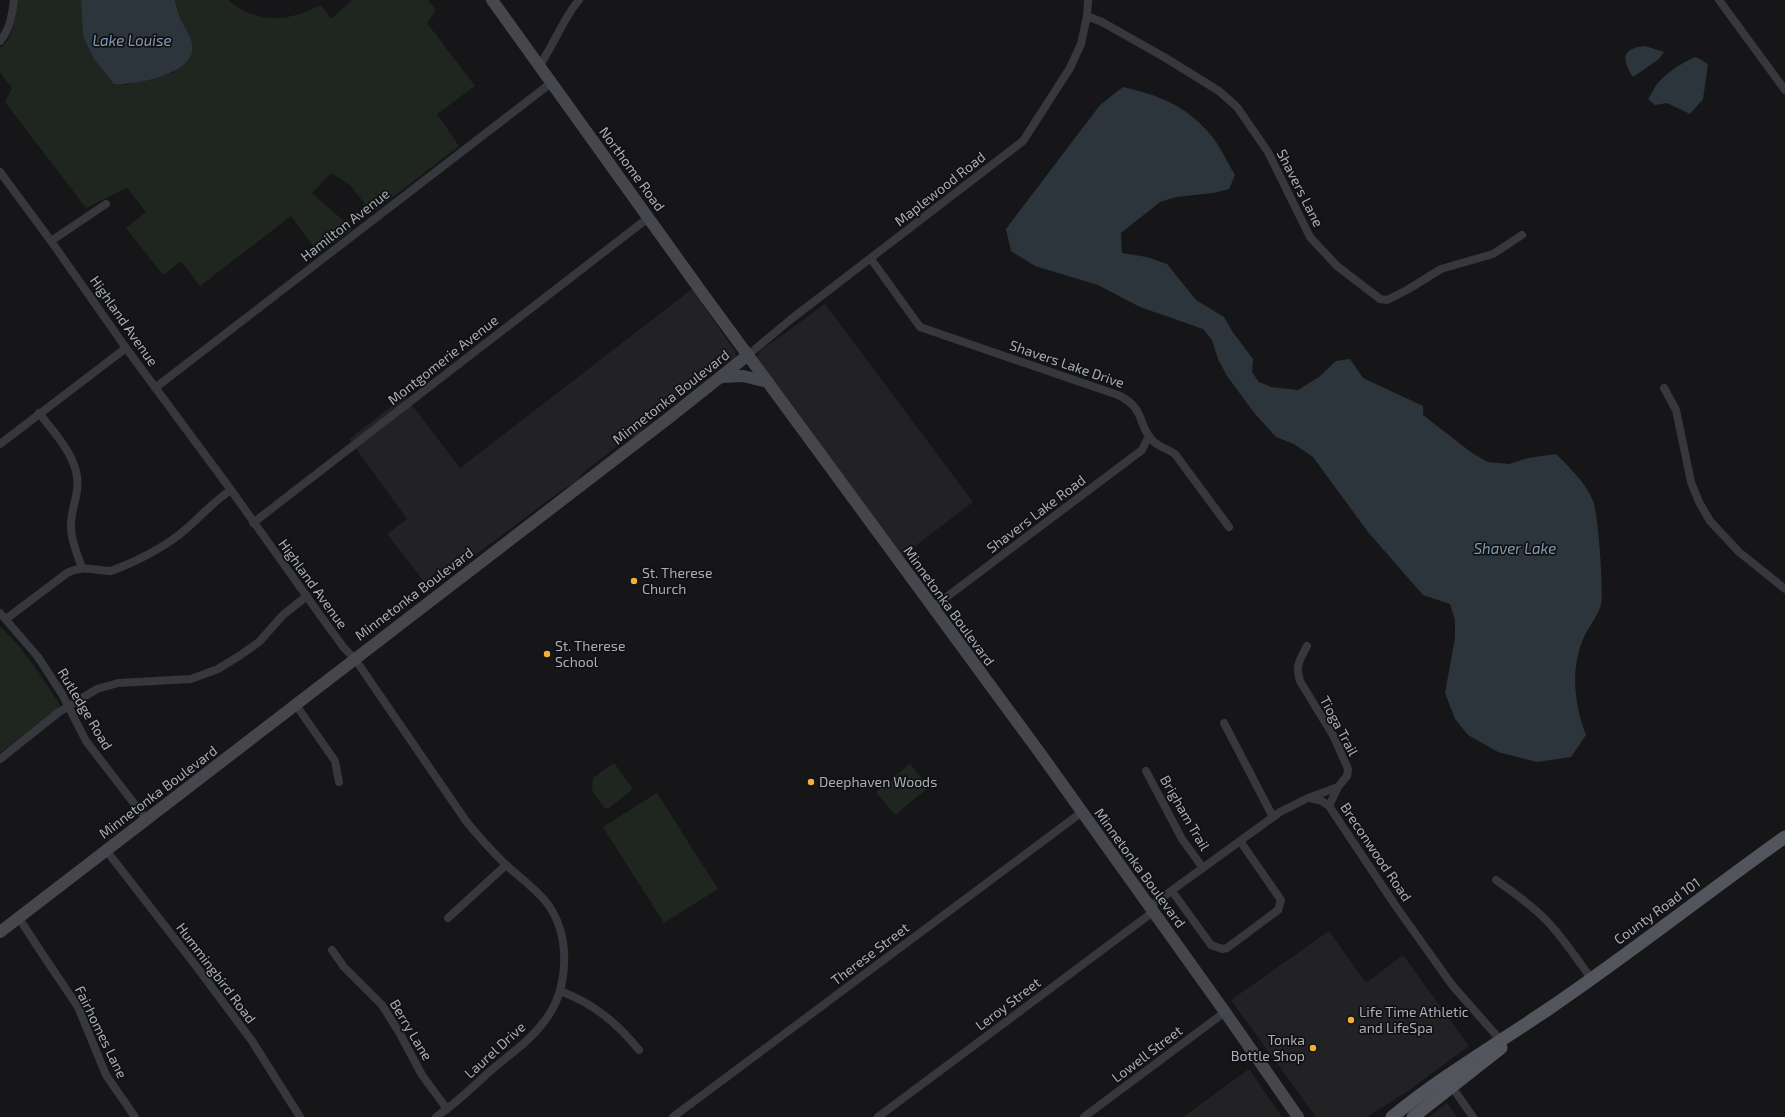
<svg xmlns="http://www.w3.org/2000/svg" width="1785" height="1117" font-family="'Exo 2',sans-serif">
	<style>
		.built { fill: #222225 }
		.green { fill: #1e261f }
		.water { fill: #2c353c }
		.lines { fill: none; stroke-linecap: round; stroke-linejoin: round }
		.street { stroke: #37383d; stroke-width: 8 }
		.secondary { stroke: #45474d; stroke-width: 12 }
		.primary { stroke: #53555c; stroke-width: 13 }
		.poi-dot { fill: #f2b134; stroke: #111113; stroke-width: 1.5 }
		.labels { text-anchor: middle; stroke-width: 3.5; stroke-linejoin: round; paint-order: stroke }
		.street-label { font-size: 14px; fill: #a8adb8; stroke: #111113 }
		.poi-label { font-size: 14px; fill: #a8adb8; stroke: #111113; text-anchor: start }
		.water-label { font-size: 15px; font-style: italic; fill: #7f9bb3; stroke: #111113 }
	</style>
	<rect width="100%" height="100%" fill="#161618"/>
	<!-- built -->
	<g class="built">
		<path d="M692,289L735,351L736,356L734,359L722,365L645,426L638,435L625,440L584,472L577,481L562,490L430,589L387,534L407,519L349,439L405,396L460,468Z"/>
		<path d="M825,304L973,502L902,556L759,361L757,357L760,351Z"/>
		<path d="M1329,931L1366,983L1403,955L1469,1046L1408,1091L1367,1117H1316L1231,1000Z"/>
		<path d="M1249,1069L1282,1117H1183Z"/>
		<path d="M1447,1103L1457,1117H1428Z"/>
	</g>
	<!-- green -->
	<g class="green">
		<path d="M17,0H81L83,36L125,85L173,73L192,42L179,15L175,0H228C245,15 269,22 292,16C302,14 312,9 321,5L331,19L352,0H428L436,10L427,23L475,86L437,114L459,146L372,213L350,185L331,173L312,193L353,229L319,254L291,216L200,286L181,261L163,275L126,228L146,212L127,188L86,208L5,102L12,88L0,72V48C15,37 15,17 17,0Z"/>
		<path d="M0,626L19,646L37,670L60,705L57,709L0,753Z"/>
		<path d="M614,763L633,789L609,808H604L592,790L593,778Z"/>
		<path d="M910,764L929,787L895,815L876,792Z"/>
		<path d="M657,793L718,889L664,923L603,827Z"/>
	</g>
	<!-- water -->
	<g class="water">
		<path d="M81,0H175C176,5 177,10 179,15C182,24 190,33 192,43C199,74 136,85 114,84L94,59L83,36Z"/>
		<path d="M1645,46L1664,52L1659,59L1633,77C1621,59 1622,48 1645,46Z"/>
		<path d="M1695,57L1702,60L1708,65L1703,99L1690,114L1667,103L1655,105L1648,99C1652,94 1654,87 1658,83C1667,72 1682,63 1695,57Z"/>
		<path d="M1123,87C1158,95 1185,105 1209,133C1220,145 1227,162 1235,175L1229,189L1213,193L1176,197L1160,202L1121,233L1122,253L1147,257L1167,264L1196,300L1224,317L1232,331L1253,359L1252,372L1259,382L1271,387L1298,390L1319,377L1336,361L1350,359L1363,378L1423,406V415L1472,453L1488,462L1509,464L1528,458L1556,454C1570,468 1585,482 1593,501C1598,511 1604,593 1601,604C1598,616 1589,626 1584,637C1570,668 1574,704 1586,735L1571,757L1537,762L1498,752L1468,735L1455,719L1445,693L1455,638V620L1450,604L1423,595L1368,532L1313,457L1294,444L1276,437L1255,414L1227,376L1218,359L1212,340L1203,329L1140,307L1098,285L1035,266L1011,251L1006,229L1100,105Z"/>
	</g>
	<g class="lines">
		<!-- street -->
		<g class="street">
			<path d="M1719,0L1785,90"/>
			<path d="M1087,16L1102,22L1164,57L1219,91L1237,107L1268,152L1310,237L1337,266L1380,299L1387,300L1407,290L1441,269L1493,254L1522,235"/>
			<path d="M0,41C10,30 12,15 14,0"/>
			<path d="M539,66C554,45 562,20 579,0"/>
			<path d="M0,172L51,241L126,348L231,490L320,615L344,648L355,659L466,821C478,836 491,850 505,864C519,877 535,888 547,903C572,937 569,991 543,1023C528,1043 507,1056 489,1072C472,1088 455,1104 436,1117"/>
			<path d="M51,241L106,204"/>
			<path d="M871,259L920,327L1118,395C1146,408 1137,425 1153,441C1159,447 1168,449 1175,454L1229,527"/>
			<path d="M748,355L790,320L1023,141L1070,68L1081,44L1087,16L1088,0"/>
			<path d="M155,388L551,83"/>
			<path d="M1664,388L1676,410L1691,482L1699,502L1710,521L1739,552L1785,589"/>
			<path d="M39,413C53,431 70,449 76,471C81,491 72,504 71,523C70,538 77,553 82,568"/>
			<path d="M0,444L126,348"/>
			<path d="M253,523L648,218"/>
			<path d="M932,608L1142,450L1149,436"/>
			<path d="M0,613L38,657L62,694L86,741L146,819"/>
			<path d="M6,619L67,573C85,564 93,571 111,571C136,562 167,546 186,529C201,516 214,501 231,490"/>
			<path d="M296,705L335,761L339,782"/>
			<path d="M1224,723L1273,817"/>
			<path d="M0,759L59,712L97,689L118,683L191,679L218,669L239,656L259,642L283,615L307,596"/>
			<path d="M1146,771L1182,839L1203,868"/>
			<path d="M1310,798L1322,801L1329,806L1395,905L1452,985L1503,1043"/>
			<path d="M1329,806L1338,787"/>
			<path d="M106,850L196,966L252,1041L300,1117"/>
			<path d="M1496,880C1513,892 1530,904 1545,919C1562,936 1576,958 1591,978"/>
			<path d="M1172,891L1211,945L1222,949L1227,948L1278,910L1281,900L1240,841"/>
			<path d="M1149,907L1280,812L1308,798L1338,787L1347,776L1348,769L1334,737L1300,681C1295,665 1300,660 1307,646"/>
			<path d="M19,918L39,949L78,1007L106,1075L135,1117"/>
			<path d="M448,918L506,865"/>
			<path d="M332,950L344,967L382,1005L399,1032L422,1075L447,1109"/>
			<path d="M560,991C593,1003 617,1023 639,1050"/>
			<path d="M1452,1087L1473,1117"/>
			<path d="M673,1117L1082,812"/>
			<path d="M878,1117L1153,912"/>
			<path d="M1084,1117L1225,1012"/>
		</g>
		<!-- secondary -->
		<g class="secondary">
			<path d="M492,0L703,294L1040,753L1225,1012L1298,1117"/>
			<path d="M722,377L743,376L768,382"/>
			<path d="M0,932L670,417L748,355"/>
		</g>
		<!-- primary -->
		<g class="primary">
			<path d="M1392,1117C1441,1077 1495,1045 1547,1010C1628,955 1705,894 1785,837"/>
			<path d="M1413,1117L1501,1048"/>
		</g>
	</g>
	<!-- markers -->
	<g class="poi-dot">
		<circle cx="634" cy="581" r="4"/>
		<circle cx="547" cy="654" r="4"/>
		<circle cx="811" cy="782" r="4"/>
		<circle cx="1351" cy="1020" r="4"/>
		<circle cx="1313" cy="1048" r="4"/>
	</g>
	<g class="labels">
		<!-- street labels -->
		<g class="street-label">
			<text transform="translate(632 169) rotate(54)" y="5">Northome Road</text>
			<text transform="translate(1300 188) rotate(63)" y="5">Shavers Lane</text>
			<text transform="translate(940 189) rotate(-38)" y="5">Maplewood Road</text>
			<text transform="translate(345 225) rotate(-38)" y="5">Hamilton Avenue</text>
			<text transform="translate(124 321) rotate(55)" y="5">Highland Avenue</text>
			<text transform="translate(443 360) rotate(-38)" y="5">Montgomerie Avenue</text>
			<text transform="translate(1067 364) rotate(19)" y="5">Shavers Lake Drive</text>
			<text transform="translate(671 397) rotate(-38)" y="5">Minnetonka Boulevard</text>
			<text transform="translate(1036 514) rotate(-37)" y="5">Shavers Lake Road</text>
			<text transform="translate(313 584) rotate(54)" y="5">Highland Avenue</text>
			<text transform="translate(414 594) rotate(-37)" y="5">Minnetonka Boulevard</text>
			<text transform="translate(949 606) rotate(54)" y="5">Minnetonka Boulevard</text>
			<text transform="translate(85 709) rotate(59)" y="5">Rutledge Road</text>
			<text transform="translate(1339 726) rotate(62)" y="5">Tioga Trail</text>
			<text transform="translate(158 792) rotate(-37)" y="5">Minnetonka Boulevard</text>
			<text transform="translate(1185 813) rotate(60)" y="5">Brigham Trail</text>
			<text transform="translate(1376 852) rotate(56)" y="5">Breconwood Road</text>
			<text transform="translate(1140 868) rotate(54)" y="5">Minnetonka Boulevard</text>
			<text transform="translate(1657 911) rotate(-36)" y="5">County Road 101</text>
			<text transform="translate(870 954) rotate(-37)" y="5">Therese Street</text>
			<text transform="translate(216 973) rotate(53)" y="5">Hummingbird Road</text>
			<text transform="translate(1008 1004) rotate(-37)" y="5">Leroy Street</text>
			<text transform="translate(411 1030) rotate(59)" y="5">Berry Lane</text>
			<text transform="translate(101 1032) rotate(64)" y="5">Fairhomes Lane</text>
			<text transform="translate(495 1050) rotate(-42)" y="5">Laurel Drive</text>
			<text transform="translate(1147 1054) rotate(-37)" y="5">Lowell Street</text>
		</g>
		<!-- poi labels -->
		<g class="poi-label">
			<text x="642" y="578">St. Therese<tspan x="642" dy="16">Church</tspan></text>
			<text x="555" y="651">St. Therese<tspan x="555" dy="16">School</tspan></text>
			<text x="819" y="787">Deephaven Woods</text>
			<text x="1359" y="1017">Life Time Athletic<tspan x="1359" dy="16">and LifeSpa</tspan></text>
			<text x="1305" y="1045" text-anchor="end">Tonka<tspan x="1305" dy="16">Bottle Shop</tspan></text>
		</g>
		<!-- water labels -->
		<g class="water-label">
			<text x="132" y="46">Lake Louise</text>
			<text x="1515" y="554">Shaver Lake</text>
		</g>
	</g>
</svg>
